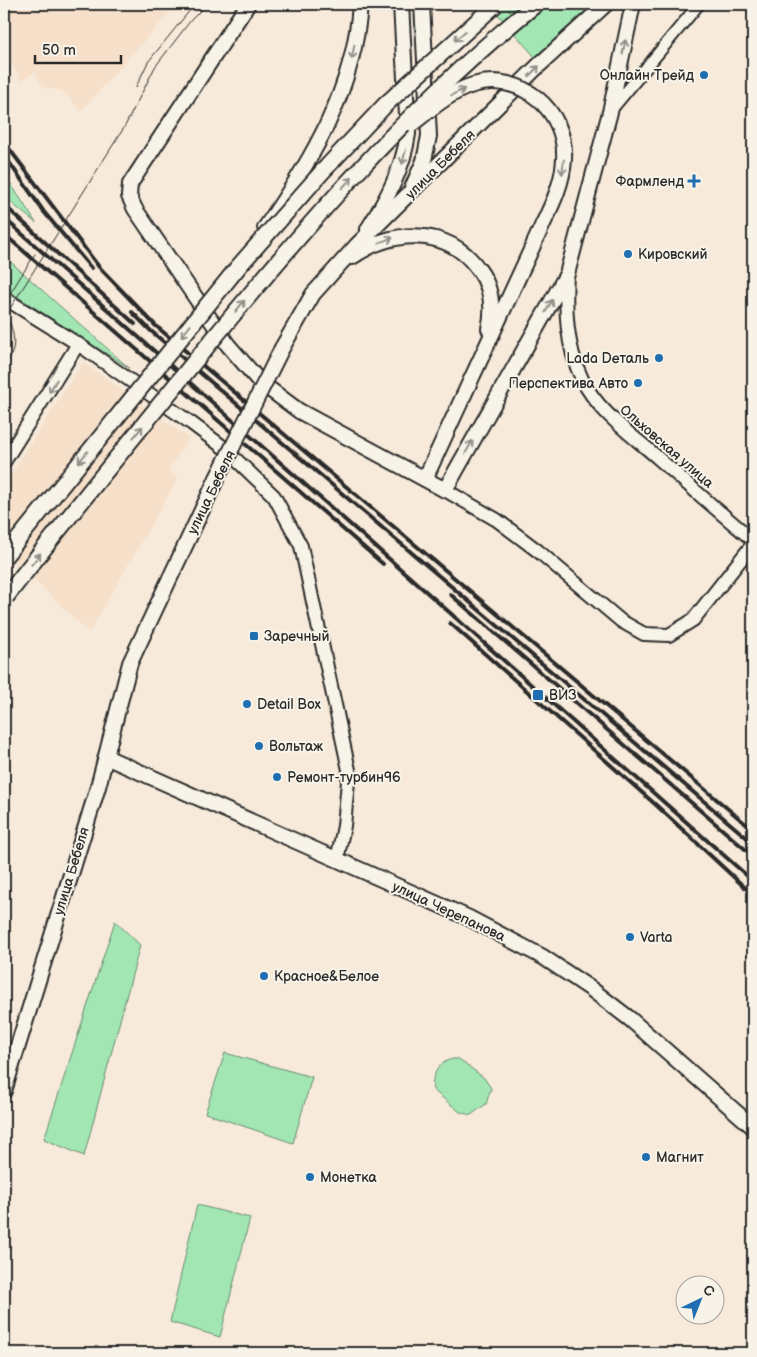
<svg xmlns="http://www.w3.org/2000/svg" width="757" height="1357" font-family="'Balsamiq Sans',sans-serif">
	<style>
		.built { fill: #f6e0ca }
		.green { fill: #a2e7b3; stroke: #66896f }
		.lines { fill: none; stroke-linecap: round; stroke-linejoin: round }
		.minor-casing { stroke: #2b2b2b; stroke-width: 14 }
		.tertiary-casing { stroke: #2b2b2b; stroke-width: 16 }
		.secondary-casing { stroke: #2b2b2b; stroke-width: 18 }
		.minor { stroke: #f7f3e8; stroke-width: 10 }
		.tertiary { stroke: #f7f3e8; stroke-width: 12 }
		.secondary { stroke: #f7f3e8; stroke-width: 14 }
		.tram { stroke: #2b2b2b; stroke-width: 1 }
		.rail { stroke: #2b2b2b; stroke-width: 4 }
		.secondary-bridge-casing { stroke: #2b2b2b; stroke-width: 18; stroke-linecap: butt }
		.primary-bridge-casing { stroke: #2b2b2b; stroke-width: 19; stroke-linecap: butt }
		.secondary-bridge { stroke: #f7f3e8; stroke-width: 14 }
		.primary-bridge { stroke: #f7f3e8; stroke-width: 15 }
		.oneway { stroke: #918f8a }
		.poi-dot { fill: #1f6fb2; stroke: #f7f3e8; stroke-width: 2 }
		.labels { text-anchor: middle; stroke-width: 4; stroke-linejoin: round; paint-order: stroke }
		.poi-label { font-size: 14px; fill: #2b2b2b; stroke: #f7f3e8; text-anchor: start }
		.street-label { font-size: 14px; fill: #2b2b2b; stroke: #f7f3e8 }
	</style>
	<rect width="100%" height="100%" fill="#f7eada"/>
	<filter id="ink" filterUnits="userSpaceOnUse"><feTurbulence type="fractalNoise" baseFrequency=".02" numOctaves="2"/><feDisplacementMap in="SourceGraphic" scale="10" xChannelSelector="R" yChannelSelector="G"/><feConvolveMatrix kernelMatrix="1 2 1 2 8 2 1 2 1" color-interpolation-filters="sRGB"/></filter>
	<g filter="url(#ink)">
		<!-- built -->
		<g class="built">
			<path d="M4,4H177L81,111L62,91L43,87L35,72L21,81L4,49Z"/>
			<path d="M83,362L189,438L168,470L178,478L89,633L4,550V485Z"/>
		</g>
		<!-- green -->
		<g class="green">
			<path d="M489,4H593L535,57Z"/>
			<path d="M4,173L36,223L4,197Z"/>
			<path d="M4,256L129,368L4,288Z"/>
			<path d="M115,921L140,945L84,1156L44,1139Z"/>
			<path d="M225,1053L312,1077L293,1143L205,1113Z"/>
			<path d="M454,1059H459L484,1078L491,1088L486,1104L471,1115L460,1112L433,1090C430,1076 440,1060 454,1059Z"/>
			<path d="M197,1205L250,1218L220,1337L170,1322Z"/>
		</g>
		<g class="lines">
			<defs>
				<path id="minor" d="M612,109L699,4"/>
				<g id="tertiary">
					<path d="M567,274C565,309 566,346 582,379C598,412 631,434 658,458C690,486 721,514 753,540"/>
					<path d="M4,298L78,344L191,423L223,447L274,496L301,546L349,770L344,826L337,860"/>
					<path d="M4,462L78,344"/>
					<path d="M445,490L497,520L538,551L621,621L644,634L669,635L693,620L753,544"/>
				</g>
				<g id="secondary">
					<path d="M248,4L130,184L129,196L135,209L228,345L260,382L299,411L445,490L567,274L610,112L633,4"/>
					<path d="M412,188L424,161L429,136L422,4"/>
					<path d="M265,228C312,160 355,88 360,4"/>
					<path d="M368,229C387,199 403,169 408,134L401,4"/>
					<path d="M352,257C393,229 448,226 479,270C492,288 494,307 489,329"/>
					<path d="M282,348L313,294L357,245L537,67L606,4"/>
					<path d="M425,479L543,224"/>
					<path d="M106,757L469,918L543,957L591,989L630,1019L753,1127"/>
					<path d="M4,1091L98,787L130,663L217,478"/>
				</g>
			</defs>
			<!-- minor casing -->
			<use href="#minor" class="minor-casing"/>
			<!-- tertiary casing -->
			<use href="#tertiary" class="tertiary-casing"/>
			<!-- secondary casing -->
			<use href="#secondary" class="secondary-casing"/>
			<!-- minor -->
			<use href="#minor" class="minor"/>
			<!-- tertiary -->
			<use href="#tertiary" class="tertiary"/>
			<!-- secondary -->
			<use href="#secondary" class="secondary"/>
			<!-- tram -->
			<g class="tram">
				<path d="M136,87L148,62L195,4"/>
				<path d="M4,303L35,254"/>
				<path d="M4,318L125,126L155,67L191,20L207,4"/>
				<path d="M4,320L10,323C17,344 14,351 4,370"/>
			</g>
			<!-- rail -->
			<g class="rail">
				<path d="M4,142L99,267L156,326L753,830"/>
				<path d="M4,155L44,212L91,268"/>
				<path d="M4,205L135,324"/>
				<path d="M4,218L753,881"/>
				<path d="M4,234L383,564"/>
				<path d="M132,312L151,331L753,843"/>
				<path d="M450,594L753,856"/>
				<path d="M450,623L656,805L753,895"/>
			</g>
			<defs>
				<g id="secondary-bridge">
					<path d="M412,124C431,109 450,92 473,85C520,71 567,110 564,159C563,182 553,203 543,224"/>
					<path d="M217,478L282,348"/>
				</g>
				<g id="primary-bridge">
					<path d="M4,557L239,266L322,172L386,104L496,4"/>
					<path d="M6,597C66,519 129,443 191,366C296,237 406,108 536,4"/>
				</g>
			</defs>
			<!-- secondary-bridge casing -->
			<use href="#secondary-bridge" class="secondary-bridge-casing"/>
			<!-- primary-bridge casing -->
			<use href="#primary-bridge" class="primary-bridge-casing"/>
			<!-- secondary-bridge -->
			<use href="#secondary-bridge" class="secondary-bridge"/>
			<!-- primary-bridge -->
			<use href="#primary-bridge" class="primary-bridge"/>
		</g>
		<!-- one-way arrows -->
		<defs><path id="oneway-shaft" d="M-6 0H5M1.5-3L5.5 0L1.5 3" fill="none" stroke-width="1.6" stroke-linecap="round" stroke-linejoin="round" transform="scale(1.25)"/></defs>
		<g class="oneway">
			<use href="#oneway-shaft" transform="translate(460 36) rotate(139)"/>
			<use href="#oneway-shaft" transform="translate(624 47) rotate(-78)"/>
			<use href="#oneway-shaft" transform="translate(353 52) rotate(101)"/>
			<use href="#oneway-shaft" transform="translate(534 71) rotate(-45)"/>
			<use href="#oneway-shaft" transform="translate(458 92) rotate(-26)"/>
			<use href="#oneway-shaft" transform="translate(404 157) rotate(105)"/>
			<use href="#oneway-shaft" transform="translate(563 167) rotate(97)"/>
			<use href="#oneway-shaft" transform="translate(347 183) rotate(-46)"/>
			<use href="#oneway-shaft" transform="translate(386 240) rotate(-20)"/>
			<use href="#oneway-shaft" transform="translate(240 306) rotate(-51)"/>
			<use href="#oneway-shaft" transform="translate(549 306) rotate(-61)"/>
			<use href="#oneway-shaft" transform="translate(186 331) rotate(129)"/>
			<use href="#oneway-shaft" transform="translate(53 386) rotate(121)"/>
			<use href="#oneway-shaft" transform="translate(138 432) rotate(-51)"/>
			<use href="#oneway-shaft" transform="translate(469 447) rotate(-61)"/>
			<use href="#oneway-shaft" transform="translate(83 457) rotate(129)"/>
			<use href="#oneway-shaft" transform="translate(36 559) rotate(-52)"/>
		</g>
	</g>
	<!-- markers -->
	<g class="poi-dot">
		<circle cx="704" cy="75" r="5"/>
		<path d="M691.5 173.5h5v5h5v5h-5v5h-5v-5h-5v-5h5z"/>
		<circle cx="628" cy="254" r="5"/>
		<circle cx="659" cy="358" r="5"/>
		<circle cx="638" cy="383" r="5"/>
		<rect x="249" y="631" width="10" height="10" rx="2.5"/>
		<rect x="532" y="689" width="12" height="12" rx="2.5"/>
		<circle cx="247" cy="704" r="5"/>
		<circle cx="259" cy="746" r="5"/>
		<circle cx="277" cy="777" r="5"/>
		<circle cx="630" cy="937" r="5"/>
		<circle cx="264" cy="976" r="5"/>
		<circle cx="646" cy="1157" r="5"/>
		<circle cx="310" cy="1177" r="5"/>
	</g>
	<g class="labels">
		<!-- poi labels -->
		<g class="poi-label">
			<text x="694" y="80" text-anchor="end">Онлайн Трейд</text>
			<text x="684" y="186" text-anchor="end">Фармленд</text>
			<text x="638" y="259">Кировский</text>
			<text x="649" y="363" text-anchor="end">Lada Dеталь</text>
			<text x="628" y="388" text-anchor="end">Перспектива Авто</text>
			<text x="264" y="641">Заречный</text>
			<text x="549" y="700">ВИЗ</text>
			<text x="257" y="709">Detail Box</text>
			<text x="269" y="751">Вольтаж</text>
			<text x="287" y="782">Ремонт-турбин96</text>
			<text x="640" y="942">Varta</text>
			<text x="274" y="981">Красное&amp;Белое</text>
			<text x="656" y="1162">Магнит</text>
			<text x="320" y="1182">Монетка</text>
		</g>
		<!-- street labels -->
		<g class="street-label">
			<text transform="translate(440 164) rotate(-45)" y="5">улица Бебеля</text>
			<text transform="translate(667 446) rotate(41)" y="5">Ольховская улица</text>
			<text transform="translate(211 492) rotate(-64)" y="5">улица Бебеля</text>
			<text transform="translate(71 871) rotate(-73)" y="5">улица Бебеля</text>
			<text transform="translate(449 911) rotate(25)" y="5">улица Черепанова</text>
		</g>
	</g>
	<!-- margin -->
	<rect width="757" height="1357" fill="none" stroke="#f7f3e8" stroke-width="20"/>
	<rect x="10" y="10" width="737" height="1337" fill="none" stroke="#2b2b2b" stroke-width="2" filter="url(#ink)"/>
	<!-- north arrow -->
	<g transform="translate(700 1300) rotate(43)"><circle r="24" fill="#f7f3e8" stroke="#a5a39c"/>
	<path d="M0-4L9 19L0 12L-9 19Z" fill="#1f6fb2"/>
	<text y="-8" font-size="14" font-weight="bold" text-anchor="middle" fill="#2b2b2b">С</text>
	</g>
	<!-- scale -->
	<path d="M35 55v8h86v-8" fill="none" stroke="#2b2b2b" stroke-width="2.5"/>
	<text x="42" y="55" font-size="15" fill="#2b2b2b" stroke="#f7f3e8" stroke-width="4" paint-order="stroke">50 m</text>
</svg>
